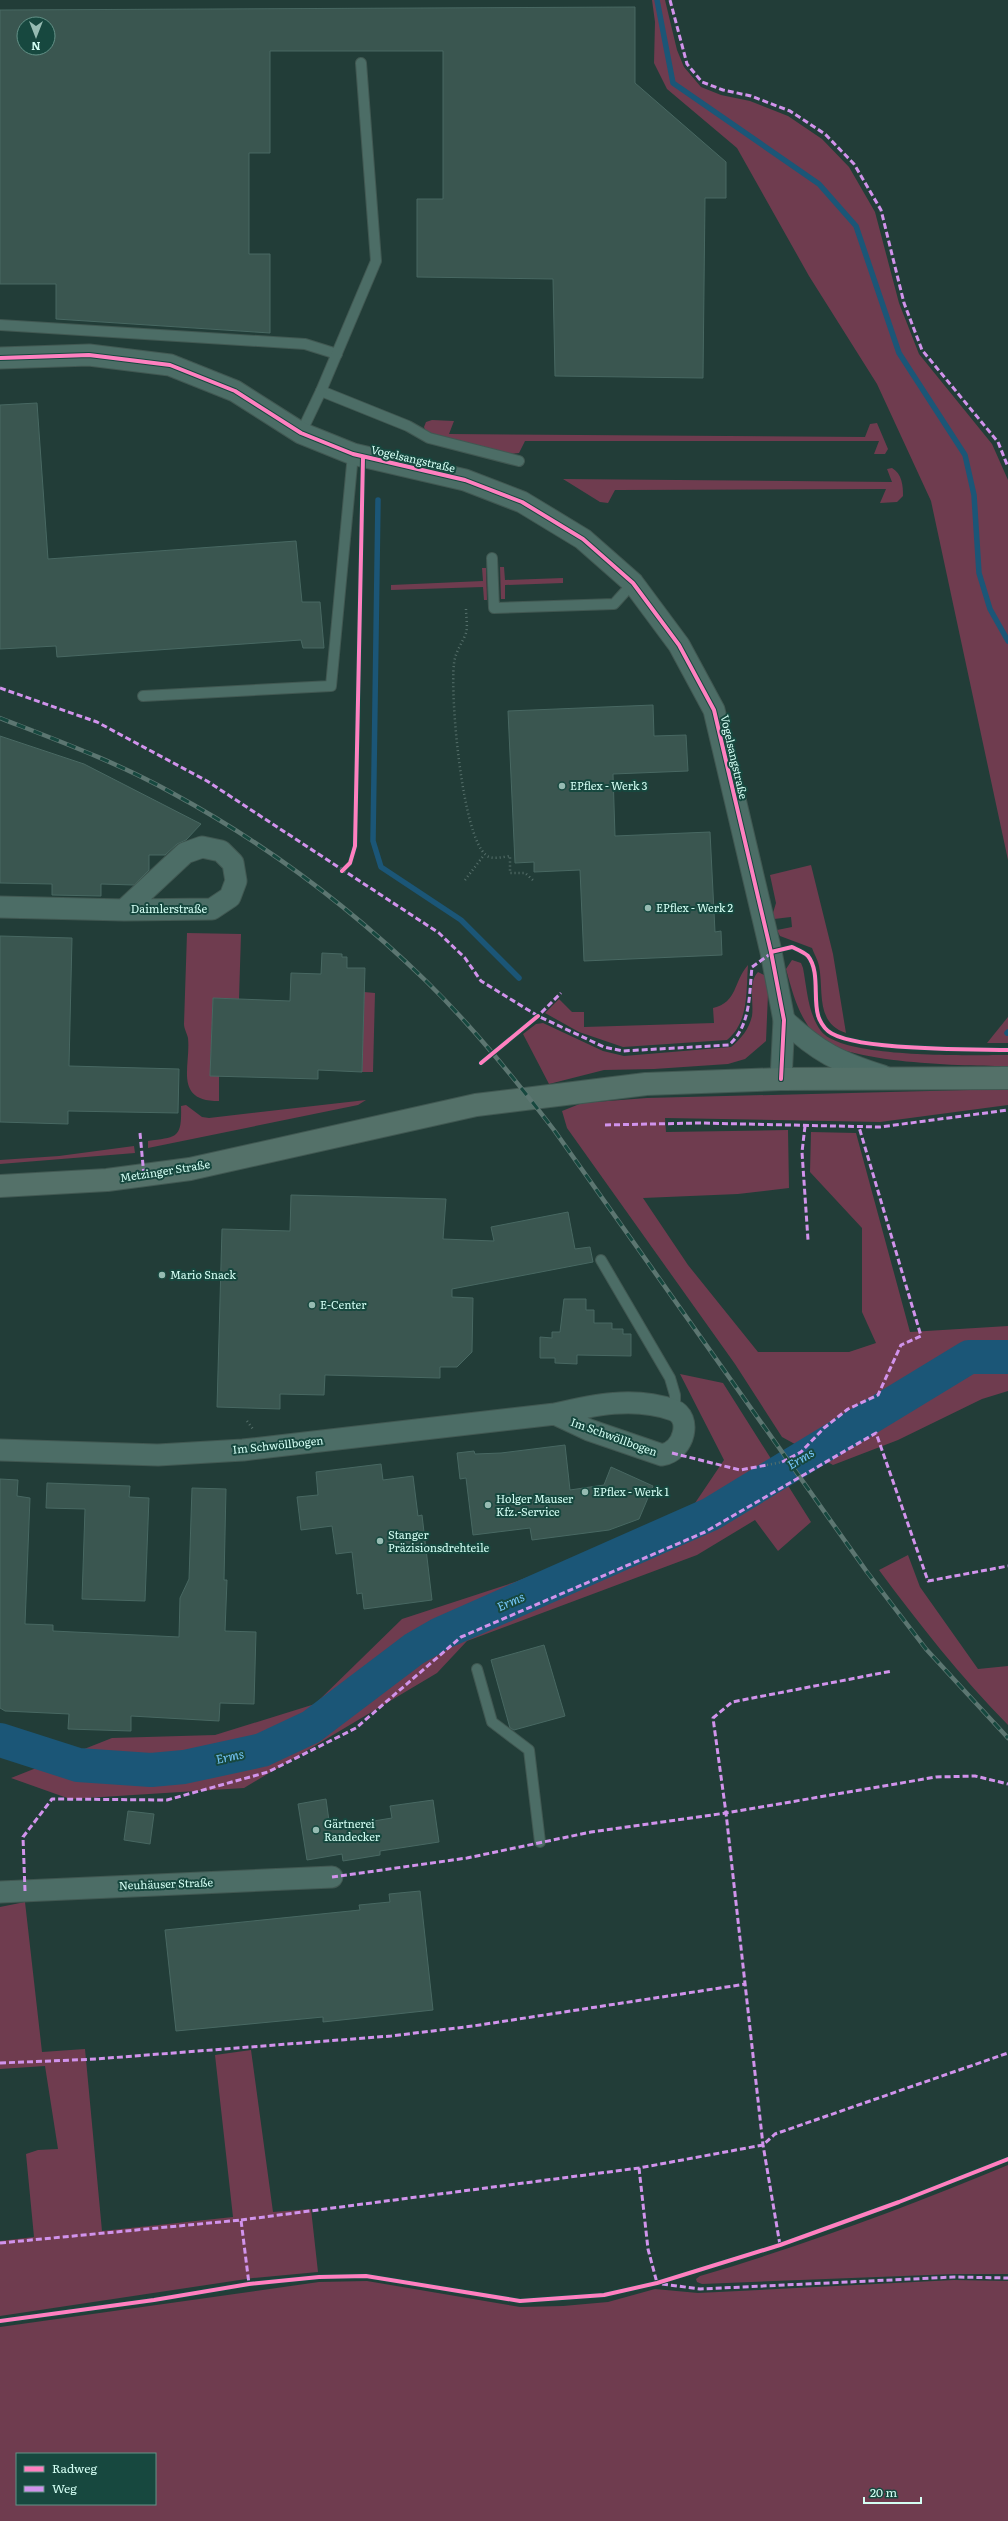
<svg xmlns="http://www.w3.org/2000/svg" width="1008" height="2521" font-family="Literata,serif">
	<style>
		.green { fill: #6f3c4f; fill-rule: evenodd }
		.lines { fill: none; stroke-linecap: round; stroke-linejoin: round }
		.stream { stroke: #1b5677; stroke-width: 5.5 }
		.river { stroke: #1b5677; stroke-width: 34 }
		.building { fill: #3a5650; stroke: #486862; fill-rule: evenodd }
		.lane-casing { stroke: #415852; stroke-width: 12 }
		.street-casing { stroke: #415852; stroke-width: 23 }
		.secondary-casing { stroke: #415852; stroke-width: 24 }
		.path { stroke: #56706b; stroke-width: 2.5; stroke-dasharray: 1 3; stroke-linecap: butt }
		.lane { stroke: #4c6d66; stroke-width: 10 }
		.street { stroke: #4c6d66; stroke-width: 21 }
		.secondary { stroke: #547169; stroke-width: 22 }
		.rail-casing { stroke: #5c7671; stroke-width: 4.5 }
		.rail { stroke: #17483f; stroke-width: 3; stroke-dasharray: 9; stroke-linecap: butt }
		.quiet { stroke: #d193ec; stroke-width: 3; stroke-dasharray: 6 3; stroke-linecap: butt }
		.cycleway-casing { stroke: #17483f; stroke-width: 6 }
		.cycleway { stroke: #ff80c0; stroke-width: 4 }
		.poi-dot { fill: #96bbb2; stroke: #17483f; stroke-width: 1.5 }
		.labels { text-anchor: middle; stroke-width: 4; stroke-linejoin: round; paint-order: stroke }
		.street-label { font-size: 11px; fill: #d4fff4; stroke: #17483f }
		.poi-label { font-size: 11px; fill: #d4fff4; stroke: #17483f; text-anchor: start }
		.water-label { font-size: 12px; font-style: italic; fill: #77c9fd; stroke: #17483f }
	</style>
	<rect width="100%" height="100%" fill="#223d38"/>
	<!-- green -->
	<g class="green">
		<path d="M652,0H665L677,50L684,67L701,87L721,95L750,101L788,116L822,139L849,167L875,212L899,303L919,354L992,444L1008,480V860L931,501L877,384L809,276L737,148L667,89L654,63L655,22Z"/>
		<path d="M432,420L454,421L449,434L865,437L870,424L877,423L888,449L885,454H874L879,441H525L519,453L510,454L426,432L424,427L426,422Z"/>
		<path d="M892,468C902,474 903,485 903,496L897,502L880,503L886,489L615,490L608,503L600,502L563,479L892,482L887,469Z"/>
		<path d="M500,567H504L505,580L563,578V583L505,585V599H501Z"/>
		<path d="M482,568H486L487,600H484L483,587L391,590V585L483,581Z"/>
		<path d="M811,865L833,954L846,1033C815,1023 824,991 819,966C818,960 814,954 812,948L780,936L777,930L792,927L791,917L774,919L773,913L776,903L770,875Z"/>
		<path d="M187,933L241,934L239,999L213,998L210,1075L219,1076V1101C173,1101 191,1066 188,1038C187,1033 184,1029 184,1024Z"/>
		<path d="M792,960L801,963L803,968C807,989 808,1014 821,1031C842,1059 972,1055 1008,1055V1066C968,1066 841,1064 815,1035C798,1015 793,994 786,969Z"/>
		<path d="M748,965C746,992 749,1022 727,1040L623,1047L579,1032L545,1013L559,999L572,1012H584V1027L714,1023L713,1008C738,1002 733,982 748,965Z"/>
		<path d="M758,972L766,976L768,994L766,1041L745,1059L728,1064L654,1069L604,1070L549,1084L523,1034L536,1024L543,1023L603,1051L624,1056L731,1047C741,1039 749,1029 752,1016C754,1003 748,982 758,972Z"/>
		<path d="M364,992L375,993L373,1072H362Z"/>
		<path d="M1008,1017V1043H987Z"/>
		<path d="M1008,1089V1105L880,1122L665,1118L666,1132L788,1130L789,1188L738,1194L643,1198L688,1265L758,1352H849L876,1343L862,1312V1228L810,1172L811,1132L856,1133L910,1332L1008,1326V1391L982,1399L898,1440L833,1465L782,1437L735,1364L567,1128L562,1111L582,1103L647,1098Z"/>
		<path d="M366,1100L358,1105L148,1148V1141C177,1137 182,1139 181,1106L186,1105L202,1117L209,1118Z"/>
		<path d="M134,1146L135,1153L0,1164V1160L59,1156Z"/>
		<path d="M680,1374L723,1383L811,1522L778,1551L755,1520L697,1555L467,1641L437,1673L244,1788L70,1799L11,1778L112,1738L215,1735L315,1704L402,1619L515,1582L687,1515L724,1460Z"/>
		<path d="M908,1555L920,1587L978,1669L1008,1666V1725C960,1676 919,1624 879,1570Z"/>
		<path d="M25,1902L42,2052L85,2049L102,2231L233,2217L215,2055L251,2050L273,2212L311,2209L318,2272L253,2278L0,2316V2241L34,2237L26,2154L38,2150L58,2149L45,2066L0,2069V1907Z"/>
		<path d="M1008,2165V2274H954L702,2284L697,2282L696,2279L700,2276C805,2245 907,2207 1008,2165Z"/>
		<path d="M954,2280L1008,2281V2521H0V2327L319,2282L367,2281L520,2307L563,2306L608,2302L655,2289L698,2293ZM17,2454H155V2504H17Z"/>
	</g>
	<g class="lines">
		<!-- stream -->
		<g class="stream">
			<path d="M657,0L673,83L819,184L856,226L899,353L965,455L974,495L979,573L990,609L1008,641"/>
			<path d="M378,500L373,841L381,867L461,920L519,978"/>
			<path d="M1007,1033L1008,1032"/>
		</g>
		<!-- river -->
		<path class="river" d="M0,1740L78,1765L151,1770L184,1767L262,1750L311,1727L414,1649L440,1634L711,1514L969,1357H1008"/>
	</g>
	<!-- building -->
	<g class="building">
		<path d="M635,7V83L726,162V198H705L703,378L555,376L553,279L417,277V199H443V51H270V153H249V254H270V333L56,319V284H0V10ZM24,24H48V48H24Z"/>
		<path d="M37,403L48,559L296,541L302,602H320L324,648H303L301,640L57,657L56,646L0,649V405Z"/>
		<path d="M653,705L654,736L686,735L688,771L613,774L615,836L710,832L715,932L721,931L722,955L584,961L580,870L534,872V862L515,863L508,711Z"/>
		<path d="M0,736L84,764L201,824L186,840L177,844L165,855H149V870L134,885L101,884V896L52,895V884L0,883Z"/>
		<path d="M0,936L72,938L69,1066L179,1069L178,1113L68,1111V1124L0,1122Z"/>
		<path d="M322,953L342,954V957H347V968H365L362,1072L318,1070V1079L210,1076L213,998L290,1001L291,973L321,974Z"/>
		<path d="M291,1195L446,1199L443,1239L494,1241L491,1227L568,1212L575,1249L590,1247L593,1262L452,1289V1297L473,1298L472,1352L457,1367H440V1378L325,1375L324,1395L280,1394V1409L217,1407L222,1229L290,1231Z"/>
		<path d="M564,1299H586V1310H594V1323H612V1329H623V1334H631V1356L577,1355V1364L555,1363V1358H540V1337L552,1338V1332H560Z"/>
		<path d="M565,1445L570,1490L604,1485L611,1467L653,1486L639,1519L609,1530L532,1540L530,1528L473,1535L466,1478L460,1479L457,1453L474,1451L475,1454L501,1453Z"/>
		<path d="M381,1464L383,1480L413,1476L418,1516L422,1515L432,1600L364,1609L362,1593L357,1594L352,1552L336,1554L332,1526L301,1530L297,1497L318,1495L316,1472Z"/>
		<path d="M0,1479L18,1480L17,1496L30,1498L25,1624L53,1625V1631L179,1637L180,1598L189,1579L192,1488L226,1489L224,1580H227L225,1631L256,1632L254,1704L220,1703L219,1721L131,1716V1731L68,1729L69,1714L5,1711L0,1708Z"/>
		<path d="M47,1483L130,1486L129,1497L149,1498L145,1601L82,1599L85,1509L46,1508Z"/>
		<path d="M544,1645L565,1716L514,1730L510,1728L491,1660Z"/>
		<path d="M326,1799L330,1828L392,1818L390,1806L433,1800L439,1842L380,1851V1855L343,1861L342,1854L307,1860L298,1804Z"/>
		<path d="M128,1811L154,1814L150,1844L124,1840Z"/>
		<path d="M420,1891L433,2010L323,2022V2017L176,2031L165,1930L360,1910L359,1905L390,1902L389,1894Z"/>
	</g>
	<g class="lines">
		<defs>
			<g id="lane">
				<path d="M0,325L305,344L337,354"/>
				<path d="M321,391L408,426L429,438L519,461"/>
				<path d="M301,433L321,391L376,261L361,63"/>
				<path d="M492,558L494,608L614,604L633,583"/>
				<path d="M143,696L331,686L353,454"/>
				<path d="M601,1260L670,1378L675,1395V1411"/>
				<path d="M477,1669L492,1722L529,1750L540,1842"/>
			</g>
			<g id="street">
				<path d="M0,358L89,355L170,365L235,391L301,433L353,454L465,480L522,502L583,539L633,583L679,645L714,710L771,952L784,1020L781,1079"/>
				<path d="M0,907L124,910L212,909L230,897L236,881L233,863L221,851L202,847L185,853L124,910"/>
				<path d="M784,1020C818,1052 838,1062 883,1076"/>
				<path d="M0,1450L158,1455L243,1450L555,1414C593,1405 634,1396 673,1410C692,1417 685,1451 662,1455L589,1430L555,1414"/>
				<path d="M0,1892L332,1877"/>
			</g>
			<path id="secondary" d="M0,1186L107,1180L190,1169L476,1105L646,1084L781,1079L1008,1078"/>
		</defs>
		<!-- lane casing -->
		<use href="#lane" class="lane-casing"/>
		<!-- street casing -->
		<use href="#street" class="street-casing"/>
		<!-- secondary casing -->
		<use href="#secondary" class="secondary-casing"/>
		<!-- path -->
		<g class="path">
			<path d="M466,609C466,616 468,627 466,633C462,644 455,652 454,664C450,696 462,836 486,855C491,860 503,857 510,856V873H525L534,881"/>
			<path d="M465,880L484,855"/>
			<path d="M247,1421L253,1429"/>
			<path d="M767,1465L782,1462"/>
		</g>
		<!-- lane -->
		<use href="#lane" class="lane"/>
		<!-- street -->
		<use href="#street" class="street"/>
		<!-- secondary -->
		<use href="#secondary" class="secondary"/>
		<defs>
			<path id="rail" d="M0,718C59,741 119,763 174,794C266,844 351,908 426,981C473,1027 514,1078 554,1130L867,1572L926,1649L1008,1738"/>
		</defs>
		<!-- rail casing -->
		<use href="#rail" class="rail-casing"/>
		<!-- rail -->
		<use href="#rail" class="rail"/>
		<!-- quiet -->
		<g class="quiet">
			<path d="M670,0L687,64L702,82L723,90L751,96L790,111L825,134L854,164L881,210L904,303L922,350L998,442L1008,467"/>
			<path d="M0,688L97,722L207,781L439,933L465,958L481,981L538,1016L604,1047L623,1051L729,1045C751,1025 749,995 752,967L773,952"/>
			<path d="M535,1019L561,993"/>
			<path d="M605,1125L699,1123L880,1127L1008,1110"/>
			<path d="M805,1126L802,1152L808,1240"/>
			<path d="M140,1133L144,1176"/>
			<path d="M672,1453L740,1470L767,1465"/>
			<path d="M782,1462L801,1452L824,1428L848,1409L878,1395L901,1345L921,1336L859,1127"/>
			<path d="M332,1877L467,1858L591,1832L726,1813L936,1777L975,1776L1008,1784"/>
			<path d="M25,1891L23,1837L52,1799L167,1800L268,1772L356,1728L461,1637L705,1532L876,1433L928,1581L1008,1566"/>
			<path d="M0,2063L96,2059L391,2036L473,2026L746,1984"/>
			<path d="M639,2168L648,2249L657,2283"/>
			<path d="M241,2220L639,2168L763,2145L775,2134L1008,2053"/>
			<path d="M0,2243L241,2220L249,2284"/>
			<path d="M780,2245L763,2145L726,1813L713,1718L732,1702L892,1671"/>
			<path d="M662,2284L700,2289L954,2277L1008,2278"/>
		</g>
		<defs>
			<g id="cycleway">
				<path d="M0,358L89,355L170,365L235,391L301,433L353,454L465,480L522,502L583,539L633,583L679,645L714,710L771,952L784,1020L781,1079"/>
				<path d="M342,871L350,863L355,846L363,457"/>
				<path d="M771,952L792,947C796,949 804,952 808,956C820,971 813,998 818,1015C819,1020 824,1028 828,1031C852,1051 973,1049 1008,1050"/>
				<path d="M481,1063L538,1016"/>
				<path d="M0,2321L154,2300L249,2284L319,2277L366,2276L520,2301L604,2295L657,2283L780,2245L899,2202L1008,2159"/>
			</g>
		</defs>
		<!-- cycleway casing -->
		<use href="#cycleway" class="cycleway-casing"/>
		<!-- cycleway -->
		<use href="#cycleway" class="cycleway"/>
	</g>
	<!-- markers -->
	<g class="poi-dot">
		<circle cx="562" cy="786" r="4"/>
		<circle cx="648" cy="908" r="4"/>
		<circle cx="162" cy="1275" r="4"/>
		<circle cx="312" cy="1305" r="4"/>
		<circle cx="585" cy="1492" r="4"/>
		<circle cx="488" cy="1505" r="4"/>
		<circle cx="380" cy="1541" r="4"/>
		<circle cx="316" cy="1830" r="4"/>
	</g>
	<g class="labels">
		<!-- street labels -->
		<g class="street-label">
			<text transform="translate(413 459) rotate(13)" y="4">Vogelsangstraße</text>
			<text transform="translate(734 757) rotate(77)" y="4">Vogelsangstraße</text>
			<text x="169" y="913">Daimlerstraße</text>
			<text transform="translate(165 1171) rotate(-9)" y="4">Metzinger Straße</text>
			<text transform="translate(614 1437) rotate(20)" y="4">Im Schwöllbogen</text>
			<text transform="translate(278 1445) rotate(-6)" y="4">Im Schwöllbogen</text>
			<text transform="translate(166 1884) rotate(-2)" y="4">Neuhäuser Straße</text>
		</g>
		<!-- poi labels -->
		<g class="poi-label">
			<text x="570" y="790">EPflex - Werk 3</text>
			<text x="656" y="912">EPflex - Werk 2</text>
			<text x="170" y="1279">Mario Snack</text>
			<text x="320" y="1309">E-Center</text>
			<text x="593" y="1496">EPflex - Werk 1</text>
			<text x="496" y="1503">Holger Mauser<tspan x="496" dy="13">Kfz.-Service</tspan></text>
			<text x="388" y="1539">Stanger<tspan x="388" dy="13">Präzisionsdrehteile</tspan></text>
			<text x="324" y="1828">Gärtnerei<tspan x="324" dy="13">Randecker</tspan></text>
		</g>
		<!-- water labels -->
		<g class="water-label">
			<text transform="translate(801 1459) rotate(-31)" y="4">Erms</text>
			<text transform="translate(511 1602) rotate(-24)" y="4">Erms</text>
			<text transform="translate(230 1757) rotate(-13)" y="4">Erms</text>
		</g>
	</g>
	<!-- legend -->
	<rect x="16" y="2453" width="140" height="52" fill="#17483f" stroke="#639187"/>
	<rect x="24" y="2466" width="20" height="6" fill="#ff80c0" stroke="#639187"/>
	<text x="52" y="2473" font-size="12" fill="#d4fff4">Radweg</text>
	<rect x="24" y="2486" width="20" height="6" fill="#d193ec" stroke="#639187"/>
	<text x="52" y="2493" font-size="12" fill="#d4fff4">Weg</text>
	<!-- north arrow -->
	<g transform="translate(36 36) rotate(180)"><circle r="19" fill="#17483f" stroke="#639187"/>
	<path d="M0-3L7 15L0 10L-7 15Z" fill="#96bbb2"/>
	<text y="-6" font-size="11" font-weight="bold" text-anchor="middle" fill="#d4fff4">N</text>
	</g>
	<!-- scale -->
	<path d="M864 2497v6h57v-6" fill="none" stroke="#d4fff4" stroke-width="2"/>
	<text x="870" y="2497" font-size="12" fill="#d4fff4" stroke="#17483f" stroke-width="3" paint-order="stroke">20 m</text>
</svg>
